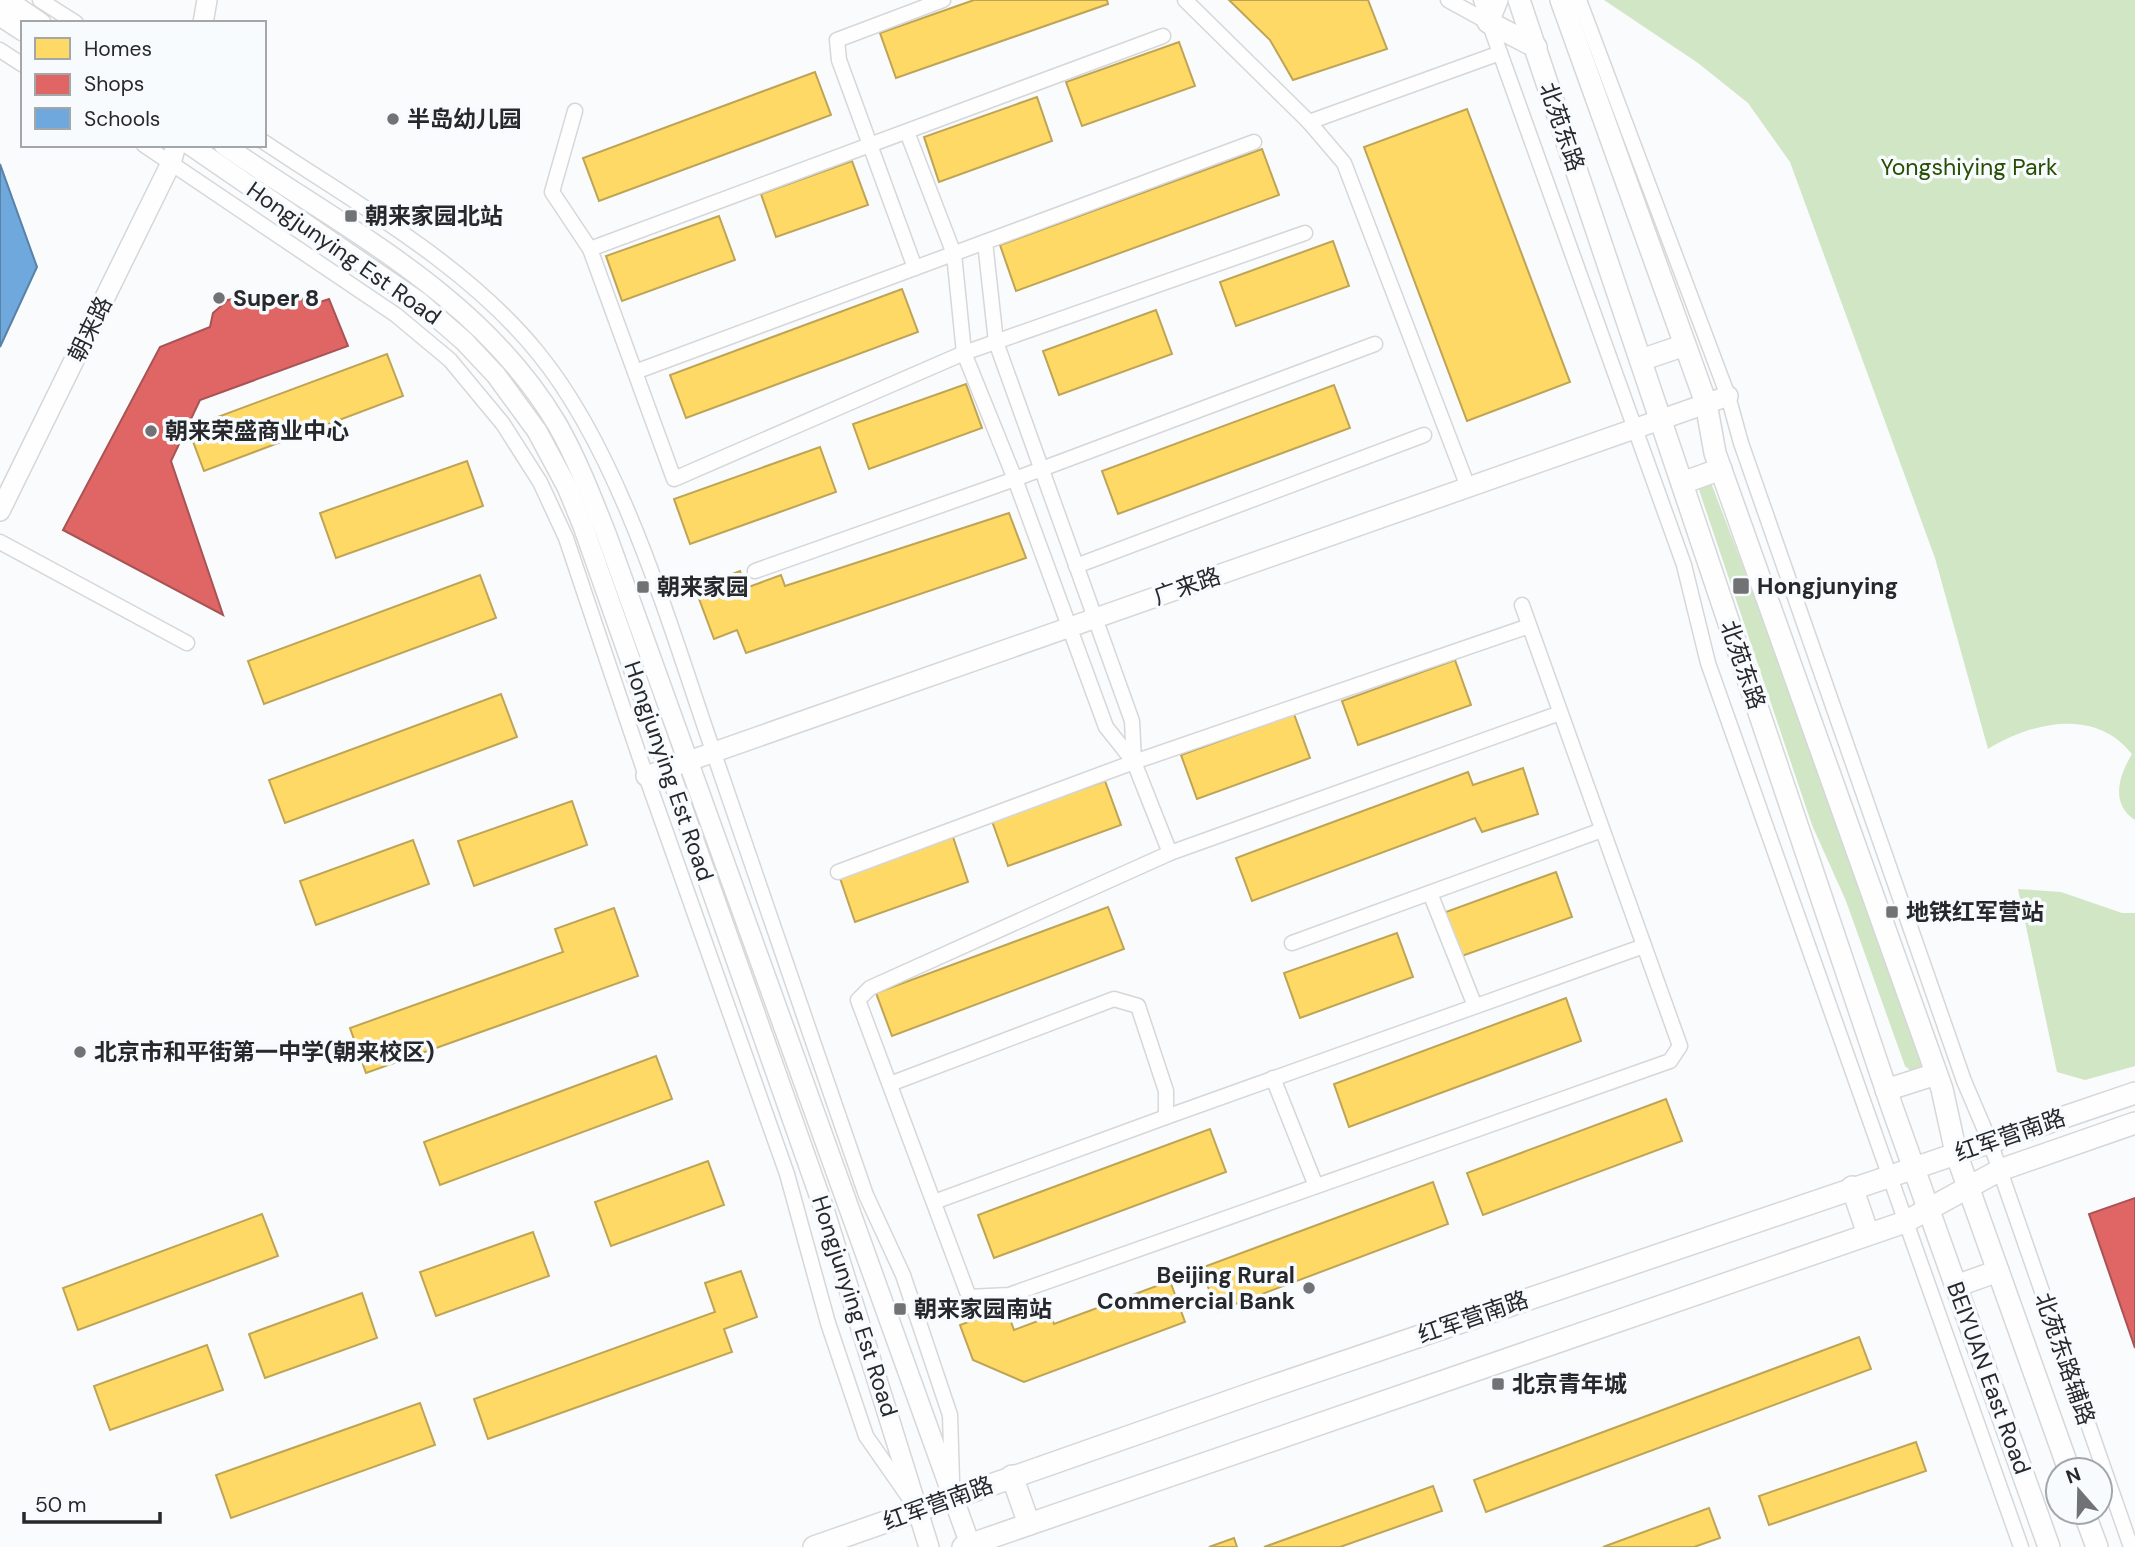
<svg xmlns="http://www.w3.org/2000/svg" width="2135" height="1547" font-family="'DM Sans','Noto Sans SC',sans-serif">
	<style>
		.green { fill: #d0e6c4 }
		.homes { fill: #ffd966; stroke: #bea454; stroke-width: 2 }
		.shops { fill: #e06666; stroke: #a85354; stroke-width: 2 }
		.schools { fill: #6fa8dc; stroke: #5982a7; stroke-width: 2 }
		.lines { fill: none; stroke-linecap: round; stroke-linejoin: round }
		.minor-casing { stroke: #d5d7d9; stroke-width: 17 }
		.tertiary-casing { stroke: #d5d7d9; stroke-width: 22 }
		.secondary-casing { stroke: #d5d7d9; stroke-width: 24 }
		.minor { stroke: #fefeff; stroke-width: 14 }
		.tertiary { stroke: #fefeff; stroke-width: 19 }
		.secondary { stroke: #fefeff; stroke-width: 21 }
		.poi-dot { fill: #707274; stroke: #f8fbfe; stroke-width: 2.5 }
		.labels { text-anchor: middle; stroke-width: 7; stroke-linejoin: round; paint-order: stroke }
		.poi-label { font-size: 23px; font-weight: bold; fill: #26282b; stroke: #f8fbfe; text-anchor: start }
		.street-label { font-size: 23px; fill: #26282b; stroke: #f8fbfe }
		.park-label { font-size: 23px; fill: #284e03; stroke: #f8fbfe }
	</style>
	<rect width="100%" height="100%" fill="#f9fbfd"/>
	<!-- green -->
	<g class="green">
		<path d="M1604,0H2135V820C2109,803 2120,774 2132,754C2095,707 2032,722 1988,749L1935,558L1790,162L1748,103L1698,63Z"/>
		<path d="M1710,480L1792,695L1922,1060L1920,1070L1912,1072L1905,1066L1846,901L1812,825L1698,487Z"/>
		<path d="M2018,889L2061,892L2122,913H2135V1066L2085,1080L2057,1072Z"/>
	</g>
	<!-- homes -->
	<g class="homes">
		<path d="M974,0H1107L1108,4L896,78L880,33Z"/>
		<path d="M1229,0H1368L1387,49L1293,80L1270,40Z"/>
		<path d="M1179,42L1195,86L1082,126L1066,82Z"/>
		<path d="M815,72L831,115L599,201L583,158Z"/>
		<path d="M1037,97L1052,141L939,182L924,137Z"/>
		<path d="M1467,109L1570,382L1467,421L1364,147Z"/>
		<path d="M1262,149L1279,195L1016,291L1000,245Z"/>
		<path d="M852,161L868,205L776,237L761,194Z"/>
		<path d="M719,216L735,260L622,301L606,256Z"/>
		<path d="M1333,241L1349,286L1236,326L1220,282Z"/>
		<path d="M902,289L918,332L686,418L670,375Z"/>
		<path d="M1156,310L1172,354L1059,395L1043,351Z"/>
		<path d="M387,354L403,396L204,471L188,428Z"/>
		<path d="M966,384L982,428L869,469L853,424Z"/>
		<path d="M1334,385L1350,428L1118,514L1102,471Z"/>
		<path d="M820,447L836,492L690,544L674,499Z"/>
		<path d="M467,461L483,506L336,558L320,513Z"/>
		<path d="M1009,513L1026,558L746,653L737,630L714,639L695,588L740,571L746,588L781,575L785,586Z"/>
		<path d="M480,575L496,618L264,704L248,661Z"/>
		<path d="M1455,660L1471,705L1358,745L1342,701Z"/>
		<path d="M501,694L517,737L285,823L269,780Z"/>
		<path d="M1294,714L1310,758L1197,799L1181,755Z"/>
		<path d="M1523,768L1538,814L1482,832L1475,818L1252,901L1236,858L1468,772L1473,785Z"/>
		<path d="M1105,781L1121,825L1008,866L992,821Z"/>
		<path d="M572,801L587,845L474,886L458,841Z"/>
		<path d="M953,837L968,882L855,922L840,878Z"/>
		<path d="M413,840L429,884L316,925L300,881Z"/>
		<path d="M1556,872L1572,917L1459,957L1443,913Z"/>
		<path d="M1108,907L1124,949L892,1036L876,993Z"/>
		<path d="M614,908L638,976L366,1073L350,1028L563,952L555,929Z"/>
		<path d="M1397,933L1413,977L1300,1018L1284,973Z"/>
		<path d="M1566,998L1581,1041L1349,1127L1334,1084Z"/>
		<path d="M656,1056L672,1099L440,1185L424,1142Z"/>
		<path d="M1666,1099L1682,1141L1483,1215L1467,1173Z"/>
		<path d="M1210,1129L1226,1172L994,1258L978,1215Z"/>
		<path d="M708,1161L724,1205L611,1246L595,1202Z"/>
		<path d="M1433,1182L1448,1224L1217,1311L1201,1268Z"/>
		<path d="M262,1214L278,1256L78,1330L63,1288Z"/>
		<path d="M533,1232L549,1276L436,1316L420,1272Z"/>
		<path d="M741,1271L757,1317L724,1329L732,1352L488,1439L474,1399L715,1312L705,1283Z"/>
		<path d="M1170,1281L1185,1322L1024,1382L973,1360L960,1325L1006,1308L1014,1330L1051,1316L1054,1324Z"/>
		<path d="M362,1293L377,1338L265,1378L249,1334Z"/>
		<path d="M1859,1337L1871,1369L1486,1512L1474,1480Z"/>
		<path d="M207,1345L223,1390L110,1430L94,1386Z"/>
		<path d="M420,1403L435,1445L231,1518L216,1475Z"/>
		<path d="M1916,1442L1926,1471L1769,1525L1759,1496Z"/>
		<path d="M1433,1486L1442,1511L1340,1547H1264Z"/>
		<path d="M1709,1508L1720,1538L1694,1547H1603Z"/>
		<path d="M1234,1538L1237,1547H1209Z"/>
	</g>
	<!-- shops -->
	<g class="shops">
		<path d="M263,293L282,303L301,297L305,307L329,299L348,346L200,400L171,461L223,615L63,530L160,347L210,327L213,313L228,300Z"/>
		<path d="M2135,1198V1348L2089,1214Z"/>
	</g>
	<!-- schools -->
	<path class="schools" d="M0,164L37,267L0,347Z"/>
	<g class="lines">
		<defs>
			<g id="minor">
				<path d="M40,0L76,23"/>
				<path d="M1185,0L1309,122L1344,163L1468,487"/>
				<path d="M1448,0L1488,22"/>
				<path d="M1481,0L1684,565L1708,663L2021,1547"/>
				<path d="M1579,0L1728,396L1741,443L1964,1081L1990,1142L2131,1547"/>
				<path d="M0,50L23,65"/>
				<path d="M575,111L552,192L590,249L674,479L964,353L1305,233"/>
				<path d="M1309,122L1500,53"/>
				<path d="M907,132L954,254L964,353L1015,479L1106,727L1134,762L1170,853"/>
				<path d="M264,142C358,205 466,264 538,353C620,453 668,620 710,742C761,893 814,1044 866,1195L903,1275L950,1415L952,1481"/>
				<path d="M144,145L396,315L450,360L503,424L540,482L566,538L646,776L787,1174L828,1323L866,1436L910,1499"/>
				<path d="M985,242L996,342L1132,721L1134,762"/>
				<path d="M590,249L1163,36"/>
				<path d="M915,268L839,60L837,40L943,0"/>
				<path d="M635,372L1254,142"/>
				<path d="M0,542L187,643"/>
				<path d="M1076,566L1424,435"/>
				<path d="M755,571L1015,479L1375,344"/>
				<path d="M1522,605L1680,1046L1670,1061L1009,1295L969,1297L858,1000L870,988L1170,853L1560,713"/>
				<path d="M838,872L1134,762L1529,626"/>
				<path d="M1430,893L1475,1006"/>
				<path d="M1292,943L1602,830"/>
				<path d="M1273,1078L1316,1186"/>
				<path d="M890,1084L1114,999L1138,1006L1166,1091V1117L934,1202"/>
				<path d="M1166,1117L1644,946"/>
			</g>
			<g id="tertiary">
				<path d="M7,0L41,23"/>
				<path d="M0,16L23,31"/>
				<path d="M203,23L207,0"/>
				<path d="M190,145L418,301L464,341L496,375L537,431L567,487L583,526L823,1206L929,1547"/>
				<path d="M224,145C344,229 479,293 557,424C577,459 592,498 607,536L971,1547"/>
				<path d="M0,511L171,163L176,145"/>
				<path d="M646,776L1728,396"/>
			</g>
			<g id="secondary">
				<path d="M1497,0L1488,22L1536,47"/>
				<path d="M1519,0L1892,1107L2049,1547"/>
				<path d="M1561,0L1706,403L1715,453L1942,1089L1956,1153L2069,1470"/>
				<path d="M1641,360L1685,345"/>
				<path d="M1682,483L1721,469"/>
				<path d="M1886,1090L1936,1074"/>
				<path d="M1852,1187L1868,1234"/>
				<path d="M1956,1286L1998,1271"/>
				<path d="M1012,1476L1029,1524"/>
				<path d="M2084,1512L2097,1547"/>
				<path d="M814,1547L1267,1388L2135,1093"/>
				<path d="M963,1547L1905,1222L2000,1170L2135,1123"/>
			</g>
		</defs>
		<!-- minor casing -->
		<use href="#minor" class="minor-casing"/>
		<!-- tertiary casing -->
		<use href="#tertiary" class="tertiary-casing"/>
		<!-- secondary casing -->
		<use href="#secondary" class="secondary-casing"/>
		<!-- minor -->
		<use href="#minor" class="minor"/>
		<!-- tertiary -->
		<use href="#tertiary" class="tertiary"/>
		<!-- secondary -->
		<use href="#secondary" class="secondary"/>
	</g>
	<!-- markers -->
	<g class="poi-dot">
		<circle cx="393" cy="119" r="7"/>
		<rect x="344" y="209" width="14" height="14" rx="3.5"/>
		<circle cx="219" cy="298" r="7"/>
		<circle cx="151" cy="431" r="7"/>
		<rect x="1732" y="577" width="18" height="18" rx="3.5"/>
		<rect x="636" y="580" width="14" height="14" rx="3.5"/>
		<rect x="1885" y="905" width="14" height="14" rx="3.5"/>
		<circle cx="80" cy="1052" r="7"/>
		<circle cx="1309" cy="1288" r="7"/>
		<rect x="893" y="1302" width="14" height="14" rx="3.5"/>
		<rect x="1491" y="1377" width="14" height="14" rx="3.5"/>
	</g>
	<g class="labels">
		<!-- poi labels -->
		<g class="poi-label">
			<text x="407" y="127">半岛幼儿园</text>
			<text x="365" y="224">朝来家园北站</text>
			<text x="233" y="306">Super 8</text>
			<text x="165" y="439">朝来荣盛商业中心</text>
			<text x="1757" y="594">Hongjunying</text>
			<text x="657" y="595">朝来家园</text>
			<text x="1906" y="920">地铁红军营站</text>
			<text x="94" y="1060">北京市和平街第一中学(朝来校区)</text>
			<text x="1295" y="1283" text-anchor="end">Beijing Rural<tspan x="1295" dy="26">Commercial Bank</tspan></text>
			<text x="914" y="1317">朝来家园南站</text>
			<text x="1512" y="1392">北京青年城</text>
		</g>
		<!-- street labels -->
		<g class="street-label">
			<text transform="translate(1562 127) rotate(71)" y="8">北苑东路</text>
			<text transform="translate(344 253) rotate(35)" y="8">Hongjunying Est Road</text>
			<text transform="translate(90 329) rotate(-64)" y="8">朝来路</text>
			<text transform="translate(1187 586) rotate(-19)" y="8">广来路</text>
			<text transform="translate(1743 665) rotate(71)" y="8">北苑东路</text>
			<text transform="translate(669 771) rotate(71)" y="8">Hongjunying Est Road</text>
			<text transform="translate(2010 1135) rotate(-19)" y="8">红军营南路</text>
			<text transform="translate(855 1306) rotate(72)" y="8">Hongjunying Est Road</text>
			<text transform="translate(1473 1317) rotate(-19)" y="8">红军营南路</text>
			<text transform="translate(2065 1359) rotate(71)" y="8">北苑东路辅路</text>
			<text transform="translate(1989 1378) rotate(70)" y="8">BEIYUAN East Road</text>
			<text transform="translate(938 1503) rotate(-20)" y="8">红军营南路</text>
		</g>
		<!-- park labels -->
		<g class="park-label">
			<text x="1969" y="175">Yongshiying Park</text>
		</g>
	</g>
	<!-- legend -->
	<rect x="21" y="21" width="245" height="126" fill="#f8fbfe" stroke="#a4a7aa" stroke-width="2"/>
	<rect x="35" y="38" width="35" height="21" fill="#ffd966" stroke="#a4a7aa" stroke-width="2"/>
	<text x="84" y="56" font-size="21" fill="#26282b">Homes</text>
	<rect x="35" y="74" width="35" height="21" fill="#e06666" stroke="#a4a7aa" stroke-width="2"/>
	<text x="84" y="91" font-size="21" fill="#26282b">Shops</text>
	<rect x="35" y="108" width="35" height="21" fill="#6fa8dc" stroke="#a4a7aa" stroke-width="2"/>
	<text x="84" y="126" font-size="21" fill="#26282b">Schools</text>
	<!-- north arrow -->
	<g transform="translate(2079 1491) rotate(340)"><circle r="33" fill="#f8fbfe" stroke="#a4a7aa" stroke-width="2"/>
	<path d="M0-5L12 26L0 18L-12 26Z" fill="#707274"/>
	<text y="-10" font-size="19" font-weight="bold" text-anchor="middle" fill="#26282b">N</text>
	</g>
	<!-- scale -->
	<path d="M24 1512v10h136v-10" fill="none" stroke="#26282b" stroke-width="3.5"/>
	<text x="35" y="1512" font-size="21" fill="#26282b" stroke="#f8fbfe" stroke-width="5" paint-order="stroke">50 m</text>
</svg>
